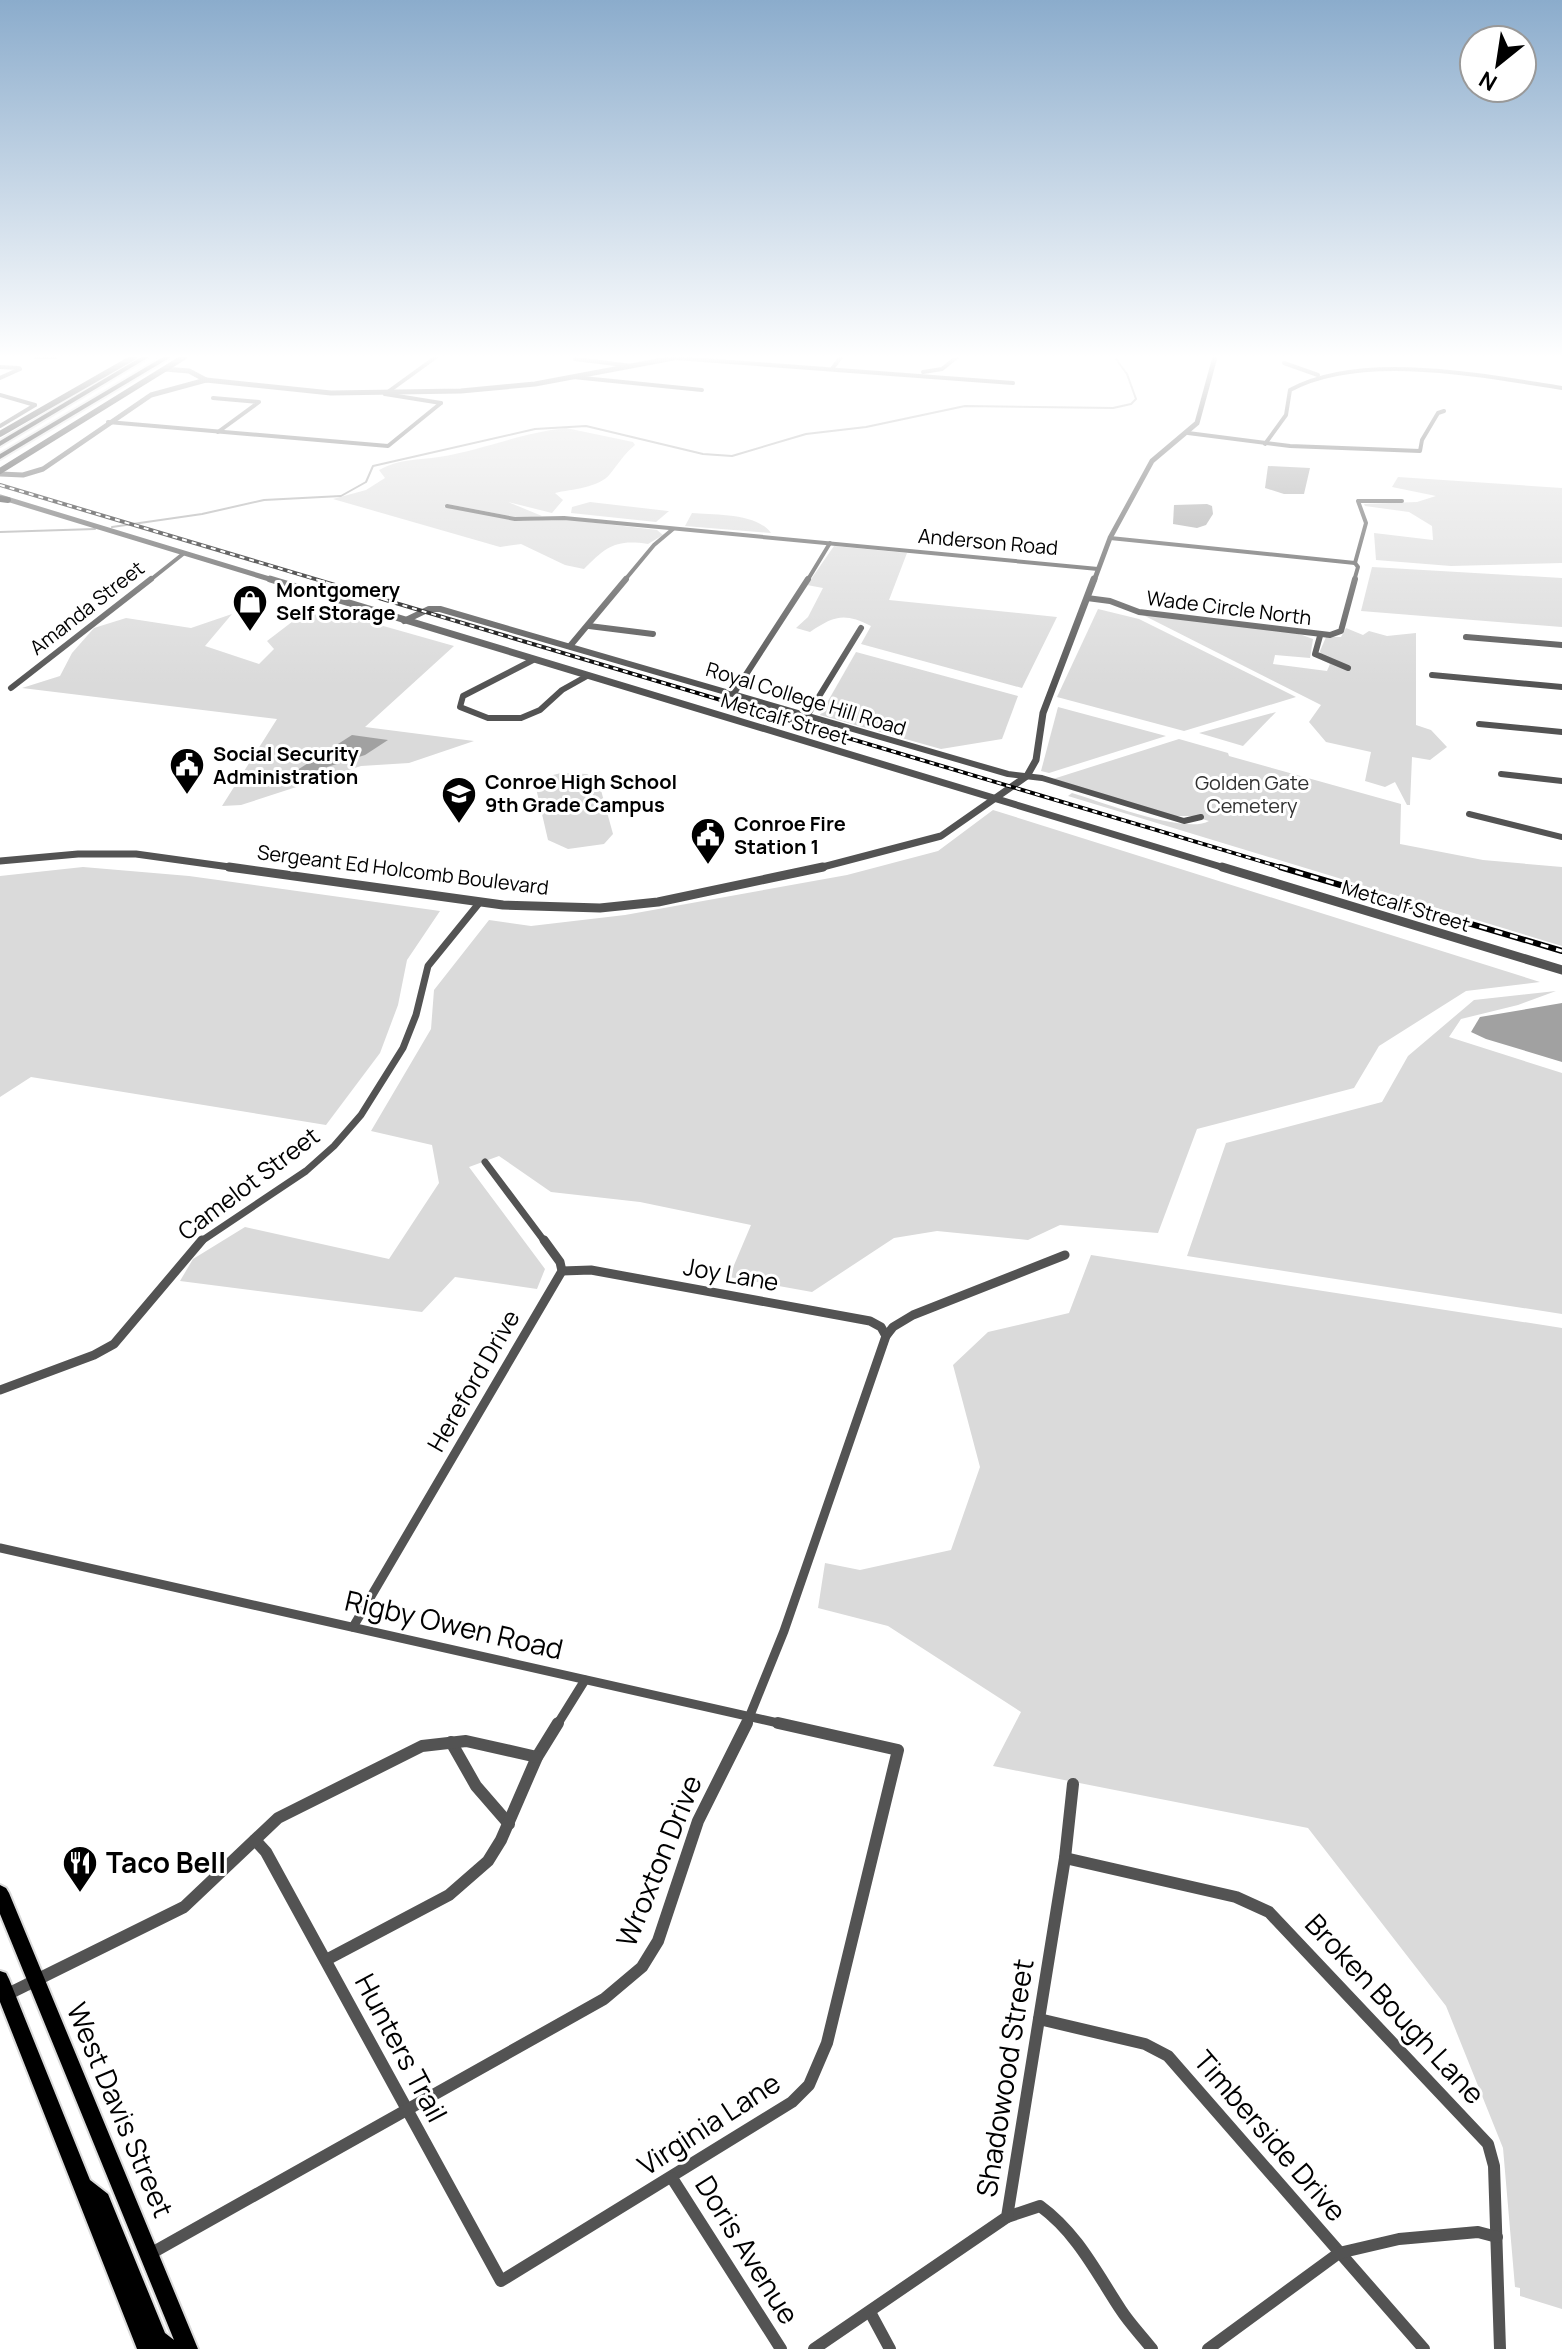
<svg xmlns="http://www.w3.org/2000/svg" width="1562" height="2349" font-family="Manrope,sans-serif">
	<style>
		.green { fill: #dadada }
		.water { fill: #a1a1a1 }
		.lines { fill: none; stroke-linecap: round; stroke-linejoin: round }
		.stream { stroke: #a1a1a1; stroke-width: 2 }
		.primary-casing { stroke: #dbdbdb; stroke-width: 4 }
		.motorway-casing { stroke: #dbdbdb; stroke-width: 4 }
		.minor-far4 { stroke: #535353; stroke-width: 4 }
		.minor-far3 { stroke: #535353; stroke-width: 6 }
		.minor-far2 { stroke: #535353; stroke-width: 7 }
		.minor-far1 { stroke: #535353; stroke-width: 9 }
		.minor { stroke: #535353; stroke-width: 12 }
		.tertiary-far2 { stroke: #535353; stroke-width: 5 }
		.tertiary-far1 { stroke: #535353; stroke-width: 7 }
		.tertiary { stroke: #535353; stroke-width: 9 }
		.secondary { stroke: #202020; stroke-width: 6 }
		.primary { fill: #000; fill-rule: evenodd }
		.motorway { fill: #000; fill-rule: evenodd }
		.rail-far1-casing { stroke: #000; stroke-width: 4 }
		.rail-casing { stroke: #000; stroke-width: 6 }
		.rail-far1 { stroke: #fff; stroke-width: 2; stroke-dasharray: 5; stroke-linecap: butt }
		.rail { stroke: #fff; stroke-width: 3; stroke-dasharray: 8; stroke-linecap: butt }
		.labels { text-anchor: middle; stroke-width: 6; stroke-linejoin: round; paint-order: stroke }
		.far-street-label { font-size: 20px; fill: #000; stroke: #fff }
		.far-poi-label { font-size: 20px; font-weight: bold; fill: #000; stroke: #fff; text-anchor: start }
		.far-park-label { font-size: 20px; fill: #313131; stroke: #fff }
		.street-label { font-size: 24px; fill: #000; stroke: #fff }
		.near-street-label { font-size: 28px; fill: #000; stroke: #fff }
		.near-poi-label { font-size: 28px; font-weight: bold; fill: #000; stroke: #fff; text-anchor: start }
	</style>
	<rect width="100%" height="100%" fill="#fff"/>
	<!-- green -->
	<g class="green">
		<path d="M566,428L633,442L635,445C623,455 619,463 610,474C599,488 572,489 555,493L563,500L552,513L508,502L542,516L521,518L447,504L444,507L523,521L563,519L657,530L663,535L648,544C615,539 606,547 584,569L565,565L521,544L500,547L333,499L366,490L385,478L379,470C398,459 419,460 439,457C483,450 520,433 566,428Z"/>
		<path d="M1398,477L1562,488V563L1451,566L1376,560L1374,533L1433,540L1432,526L1409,512L1365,506L1364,504L1417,502L1436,496L1392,487Z"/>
		<path d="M590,502L668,511H669L656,522L571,513L572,507Z"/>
		<path d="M692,513C714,515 757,513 771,533L685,526Z"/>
		<path d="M834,546L907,553L889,600L1057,617L1022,688L861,644L871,626C845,613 835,615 810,632L796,628L808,617L823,588L807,585Z"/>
		<path d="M1372,567L1562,578V627L1361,611Z"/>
		<path d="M1098,609L1139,619L1296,697L1184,731L1057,697Z"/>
		<path d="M232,614L205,646L259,664L274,649L267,641L301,615L341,614L454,646L365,727L474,741L409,763L361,766L241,805L222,806L277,719L22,688L60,676L72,653L94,628L126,618L191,628Z"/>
		<path d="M1143,615C1196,620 1264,620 1313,639L1310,658L1275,655L1273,664L1327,671L1330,664L1322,660L1320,651L1326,637H1341L1346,628L1363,635L1369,631L1387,636L1416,633V725L1431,730L1447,747L1430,760L1412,757L1410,805H1407L1395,782L1385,787L1365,781L1371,752L1326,742L1309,722L1321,705Z"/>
		<path d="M856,652L1018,696L1002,739L941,749L820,715Z"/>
		<path d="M1058,707L1166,736L1049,773L1041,771Z"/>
		<path d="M1276,712L1243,746L1199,733Z"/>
		<path d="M1179,739L1228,753L1229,756L1401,804L1400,844L1483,860L1562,867V946L1068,796L1072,793C1099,801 1186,835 1209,821L1192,816H1175L1053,779Z"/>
		<path d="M561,773L587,774L599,783L613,834L604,844L568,849L548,840L536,788L549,776Z"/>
		<path d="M993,810L1540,982L1466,991L1379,1046L1354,1088L1197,1129L1158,1233L1060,1225L1028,1240L937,1231L894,1238L812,1292L729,1277L751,1225L640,1202L551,1192L499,1156L469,1167L545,1269L537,1289L455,1277L422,1312L180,1281L193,1259L245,1227L389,1259L439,1183L432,1145L371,1131L431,1029L434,990L489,920L531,926L625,915L847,875L938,851Z"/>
		<path d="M83,867L189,876L440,911L407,960L398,1005L380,1053L326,1125L31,1077L0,1097V876Z"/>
		<path d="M1556,991L1518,1005L1461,1019L1449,1037L1562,1073V1314L1187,1256L1226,1143L1382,1102L1408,1056L1474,1000Z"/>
		<path d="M1091,1255L1562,1328V2309L1520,2296V2288L1515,2287L1503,2148L1446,2006L1308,1828L993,1766L1021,1712L888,1626L818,1608L825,1563L860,1570L951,1550L980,1467L953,1365L988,1332L1069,1313Z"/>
	</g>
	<!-- water -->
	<g class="water">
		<path d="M1268,466L1310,468L1304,494H1284L1265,488Z"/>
		<path d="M1207,504L1212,506L1213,514L1206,525L1197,528L1173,524L1174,505Z"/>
		<path d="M352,735L388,740L365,755L277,783Z"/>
		<path d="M1562,1003V1062L1486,1039L1471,1032L1480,1017Z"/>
	</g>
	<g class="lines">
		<!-- stream -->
		<g class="stream">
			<path d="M112,527L202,514L264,500L341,496L366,482L373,466L535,429L586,426L703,454L732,456L806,434L866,427L965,406L1113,408L1131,404L1136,399L1127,374L1116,359L1118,357"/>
			<path d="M0,532L95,529"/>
		</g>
		<defs>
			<path id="primary" d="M0,1885L6,1888L9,1893L198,2349H137L0,2002V1971L6,1973L9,1979L90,2180L108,2194L165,2333L174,2340L0,1914Z"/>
			<g id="motorway">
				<path d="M141,357H149L0,446V441Z"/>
				<path d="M163,357H171L0,459V454Z"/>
			</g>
		</defs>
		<!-- primary casing -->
		<use href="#primary" class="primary-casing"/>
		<!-- motorway casing -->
		<use href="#motorway" class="motorway-casing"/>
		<!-- minor-far4 -->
		<g class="minor-far4">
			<path d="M35,357H56"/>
			<path d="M676,358L1013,383"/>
			<path d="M575,359L632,366"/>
			<path d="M1284,363L1318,375"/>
			<path d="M0,367L19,368"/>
			<path d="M832,369L841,357"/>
			<path d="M923,372L942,369L957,357"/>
			<path d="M573,377L702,390"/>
			<path d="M0,378L20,369"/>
			<path d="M385,394L436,357"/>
			<path d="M385,394L441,403"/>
			<path d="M0,395L35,405"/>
			<path d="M213,398L259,402L218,432"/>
			<path d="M108,422L388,446L441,403"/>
			<path d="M0,426L35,405"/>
			<path d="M1188,433L1290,446L1420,451L1422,440L1438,413L1444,411"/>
			<path d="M1265,444L1286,415L1290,390C1362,351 1483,376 1562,388"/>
			<path d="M447,506L515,519L564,518L1098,569"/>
			<path d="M1110,538L1355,563"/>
			<path d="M1355,563L1366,523L1358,501H1402"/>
			<path d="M149,581L183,554"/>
			<path d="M624,581L654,545L673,529"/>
			<path d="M807,581L830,543"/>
			<path d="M1354,581L1358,567L1355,563"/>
		</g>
		<!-- minor-far3 -->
		<g class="minor-far3">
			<path d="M1087,598L1110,601L1139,612L1330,635L1341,631L1355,579"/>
			<path d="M404,621L429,609H440L1008,774L1042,778L1184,821L1201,817"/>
			<path d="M589,626L653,634"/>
			<path d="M1320,636L1315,654L1348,668"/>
			<path d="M1466,637L1562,645"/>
			<path d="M570,646L626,579"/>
			<path d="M533,660L463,696L460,707L488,718H521L540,710L562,690L587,676"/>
			<path d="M1432,675L1562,687"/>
			<path d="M11,688L151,579"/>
			<path d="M734,693L808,579"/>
			<path d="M807,716L861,628"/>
			<path d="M1479,724L1562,732"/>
			<path d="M1501,774L1562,781"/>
			<path d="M1469,814L1562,837"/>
		</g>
		<!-- minor-far2 -->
		<g class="minor-far2">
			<path d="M485,1162L545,1242"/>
			<path d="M200,1242L306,1171L334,1146L361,1115L403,1048L416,1015L428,966L480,902"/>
		</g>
		<!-- minor-far1 -->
		<g class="minor-far1">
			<path d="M562,1271L591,1270L870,1321L881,1327L886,1336"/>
			<path d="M0,1390L94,1355L114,1344L202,1240"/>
			<path d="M0,1548L787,1725"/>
			<path d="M353,1627L562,1271L560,1262L544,1240"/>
			<path d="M557,1725L585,1680"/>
			<path d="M746,1725L784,1631L886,1336L893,1327L913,1315L1065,1255"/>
		</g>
		<!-- minor -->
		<g class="minor">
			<path d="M451,1742L476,1786L509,1824"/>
			<path d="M255,1840L266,1852L501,2281L792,2102L809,2085L827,2043L898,1750L778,1723"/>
			<path d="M1065,1858L1236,1897L1269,1912L1488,2144L1494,2166L1500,2349"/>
			<path d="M326,1960L449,1895L488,1861L501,1840L537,1757L558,1723"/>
			<path d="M6,1995L184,1907L278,1818L422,1746L466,1741L537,1757"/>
			<path d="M1039,2019L1145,2044L1168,2056L1424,2349"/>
			<path d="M672,2178L781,2349"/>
			<path d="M1007,2217L1040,2206C1077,2233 1096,2272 1121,2310C1130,2324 1142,2336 1152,2349"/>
			<path d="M150,2254L604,1999L642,1967L658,1941L698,1821L747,1723"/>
			<path d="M870,2312L890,2349"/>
			<path d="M814,2349L1007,2217L1065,1858L1073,1784"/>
			<path d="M1208,2349L1339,2253L1399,2239L1478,2232L1497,2237"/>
		</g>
		<!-- tertiary-far2 -->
		<g class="tertiary-far2">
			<path d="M165,369L189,371L206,380"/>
			<path d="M0,474L23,475L43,469L151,395L206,380L331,393L461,391L535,384L679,357"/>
			<path d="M0,497L276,581"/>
			<path d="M1094,581L1110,538L1152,461L1197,423L1215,357"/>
		</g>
		<!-- tertiary-far1 -->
		<g class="tertiary-far1">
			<path d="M270,579L1228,869"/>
			<path d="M0,861L78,854H136L244,869"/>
			<path d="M815,869L941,836L1027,776L1036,760L1043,713L1094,579"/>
		</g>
		<!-- tertiary -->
		<g class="tertiary">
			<path d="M229,867L503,905L600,908L658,902L823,867"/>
			<path d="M1222,867L1562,970"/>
		</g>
		<!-- secondary -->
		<g class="secondary">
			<path d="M0,434L134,357"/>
			<path d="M0,471L184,357"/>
			<path d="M0,499L8,500"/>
		</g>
		<!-- primary -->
		<use href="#primary" class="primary"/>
		<!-- motorway -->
		<use href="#motorway" class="motorway"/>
		<defs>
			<path id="rail-far1" d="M0,485L1287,869"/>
			<path id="rail" d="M1280,867L1562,951"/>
		</defs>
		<!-- rail-far1 casing -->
		<use href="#rail-far1" class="rail-far1-casing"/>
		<!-- rail casing -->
		<use href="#rail" class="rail-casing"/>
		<!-- rail-far1 -->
		<use href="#rail-far1" class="rail-far1"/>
		<!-- rail -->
		<use href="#rail" class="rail"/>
	</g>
	<!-- sky -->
	<linearGradient id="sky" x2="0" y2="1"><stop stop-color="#8baccc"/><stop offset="0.52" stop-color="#fff"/><stop offset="1" stop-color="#fff" stop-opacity="0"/></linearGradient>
	<rect width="1562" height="686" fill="url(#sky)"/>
	<!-- icons -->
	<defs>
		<symbol id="shop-pin" viewBox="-11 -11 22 30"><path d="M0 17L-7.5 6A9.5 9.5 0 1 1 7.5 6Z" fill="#000" stroke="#fff"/><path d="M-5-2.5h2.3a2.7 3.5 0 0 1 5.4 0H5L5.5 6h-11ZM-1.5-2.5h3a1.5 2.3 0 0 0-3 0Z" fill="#fff"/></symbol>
		<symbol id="civic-pin" viewBox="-11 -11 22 30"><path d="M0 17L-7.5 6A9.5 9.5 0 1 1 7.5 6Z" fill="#000" stroke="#fff"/><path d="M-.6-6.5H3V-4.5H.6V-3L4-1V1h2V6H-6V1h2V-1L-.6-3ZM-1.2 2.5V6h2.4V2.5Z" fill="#fff"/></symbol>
		<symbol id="school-pin" viewBox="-11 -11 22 30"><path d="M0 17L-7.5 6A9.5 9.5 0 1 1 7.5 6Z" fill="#000" stroke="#fff"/><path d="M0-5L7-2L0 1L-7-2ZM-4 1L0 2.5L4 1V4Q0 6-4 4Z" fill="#fff"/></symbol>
		<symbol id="restaurant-pin" viewBox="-11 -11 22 30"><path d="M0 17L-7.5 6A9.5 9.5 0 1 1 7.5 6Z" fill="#000" stroke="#fff"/><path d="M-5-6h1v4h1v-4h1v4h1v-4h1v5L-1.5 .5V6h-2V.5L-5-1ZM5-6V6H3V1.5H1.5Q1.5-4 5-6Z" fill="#fff"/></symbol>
	</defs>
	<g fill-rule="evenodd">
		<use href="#shop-pin" x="230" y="582" width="40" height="54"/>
		<use href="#civic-pin" x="167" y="745" width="40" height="54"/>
		<use href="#school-pin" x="439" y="774" width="40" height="54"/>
		<use href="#civic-pin" x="688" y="815" width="40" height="54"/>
		<use href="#restaurant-pin" x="60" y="1843" width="40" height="54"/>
	</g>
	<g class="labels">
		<!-- far-street labels -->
		<g class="far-street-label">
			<text transform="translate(988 542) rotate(5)" y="7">Anderson Road</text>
			<text transform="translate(87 608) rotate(-38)" y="7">Amanda Street</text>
			<text transform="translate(1229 608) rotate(7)" y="7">Wade Circle North</text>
			<text transform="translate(806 699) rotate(17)" y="7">Royal College Hill Road</text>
			<text transform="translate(785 719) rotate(17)" y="7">Metcalf Street</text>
			<text transform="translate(403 870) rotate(7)" y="7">Sergeant Ed Holcomb Boulevard</text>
			<text transform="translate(1406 906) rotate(17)" y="7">Metcalf Street</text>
		</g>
		<!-- far-poi labels -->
		<g class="far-poi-label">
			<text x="276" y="597">Montgomery<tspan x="276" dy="23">Self Storage</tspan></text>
			<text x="213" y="761">Social Security<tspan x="213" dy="23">Administration</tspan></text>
			<text x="485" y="789">Conroe High School<tspan x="485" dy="23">9th Grade Campus</tspan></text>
			<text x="734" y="831">Conroe Fire<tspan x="734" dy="23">Station 1</tspan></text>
		</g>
		<!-- far-park labels -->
		<g class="far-park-label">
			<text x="1252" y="790">Golden Gate<tspan x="1252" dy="23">Cemetery</tspan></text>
		</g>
		<!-- street labels -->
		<g class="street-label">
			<text transform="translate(249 1184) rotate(-37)" y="8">Camelot Street</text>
			<text transform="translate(731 1275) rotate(10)" y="8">Joy Lane</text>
			<text transform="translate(474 1381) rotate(-60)" y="8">Hereford Drive</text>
		</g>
		<!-- near-street labels -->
		<g class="near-street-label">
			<text transform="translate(454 1625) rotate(13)" y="10">Rigby Owen Road</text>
			<text transform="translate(659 1861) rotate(-68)" y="10">Wroxton Drive</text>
			<text transform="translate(1395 2009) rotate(47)" y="10">Broken Bough Lane</text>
			<text transform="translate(401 2048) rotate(62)" y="10">Hunters Trail</text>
			<text transform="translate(1005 2078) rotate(-81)" y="10">Shadowood Street</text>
			<text transform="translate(120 2110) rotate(67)" y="10">West Davis Street</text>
			<text transform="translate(709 2124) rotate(-33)" y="10">Virginia Lane</text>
			<text transform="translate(1270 2136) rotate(49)" y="10">Timberside Drive</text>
			<text transform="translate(747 2250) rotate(58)" y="10">Doris Avenue</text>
		</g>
		<!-- near-poi labels -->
		<g class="near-poi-label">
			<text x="106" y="1873">Taco Bell</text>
		</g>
	</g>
	<!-- north arrow -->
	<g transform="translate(1498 64) rotate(210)"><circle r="38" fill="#ffffff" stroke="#999999" stroke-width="2"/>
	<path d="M0-6L14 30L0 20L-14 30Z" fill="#000000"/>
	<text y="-12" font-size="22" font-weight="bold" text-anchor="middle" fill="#000000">N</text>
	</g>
</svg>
